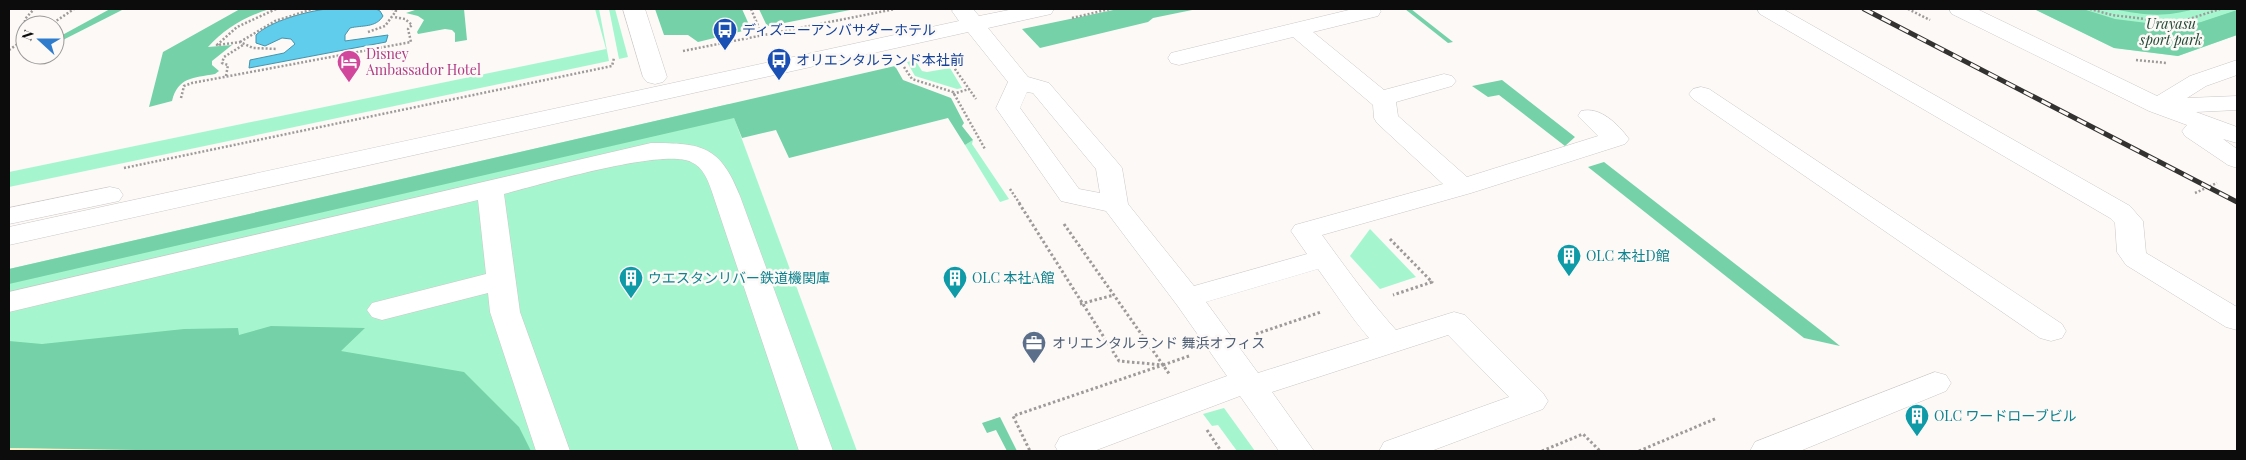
<svg xmlns="http://www.w3.org/2000/svg" width="2246" height="460" font-family="'Playfair Display','Noto Sans JP',serif">
	<style>
		.green { fill: #a5f6cf }
		.forest { fill: #75d1a7 }
		.sand { fill: #faf0ca }
		.water { fill: #60cdec; stroke: #4793a9 }
		.lines { fill: none; stroke-linecap: round; stroke-linejoin: round }
		.minor-casing { stroke: #cbc8c6; stroke-width: 1 }
		.path-far1 { stroke: #9d9a99; stroke-width: 2.5; stroke-dasharray: 2 2; stroke-linecap: butt }
		.path { stroke: #9d9a99; stroke-width: 3; stroke-dasharray: 2.5 2.5; stroke-linecap: butt }
		.minor { fill: #fff; fill-rule: evenodd }
		.rail-casing { stroke: #333231; stroke-width: 5 }
		.rail { stroke: #fcf9f7; stroke-width: 3; stroke-dasharray: 10; stroke-linecap: butt }
		.labels { text-anchor: middle; stroke-width: 5; stroke-linejoin: round; paint-order: stroke }
		.park-label { font-size: 14px; font-style: italic; fill: #204836; stroke: #fcf9f7 }
		.transit-label { font-size: 14px; fill: #164399; stroke: #fcf9f7; text-anchor: start }
		.hotel-label { font-size: 14px; fill: #b23c85; stroke: #fcf9f7; text-anchor: start }
		.culture-label { font-size: 14px; fill: #0d838f; stroke: #fcf9f7; text-anchor: start }
		.service-label { font-size: 14px; fill: #4e5e75; stroke: #fcf9f7; text-anchor: start }
	</style>
	<rect width="100%" height="100%" fill="#fcf9f7"/>
	<!-- green -->
	<g class="green">
		<path d="M595,9H599L609,61L9,187V172L606,49Z"/>
		<path d="M609,9H615L628,57L619,59Z"/>
		<path d="M2034,9H2237V35L2178,56L2114,48Z"/>
		<path d="M915,60L922,71L927,72L950,68L962,88L957,89L915,76L907,62Z"/>
		<path d="M729,104L857,451H9V269Z"/>
		<path d="M973,140L972,144L1009,199L1000,202L965,145Z"/>
		<path d="M1370,229L1416,277L1380,289L1350,256Z"/>
		<path d="M1224,408L1255,451H1237L1218,425L1212,426L1203,414Z"/>
	</g>
	<!-- forest -->
	<g class="forest">
		<path d="M110,9H124L55,44V39Z"/>
		<path d="M240,9H270C246,16 224,29 208,47L232,45L212,61V65L219,71L215,74C193,78 178,77 172,101L149,107L163,52Z"/>
		<path d="M418,9H464L467,40L455,42V33L452,30L445,29L418,34L417,32L424,20L418,16L406,13Z"/>
		<path d="M655,9H742L751,29L698,42L688,35H664Z"/>
		<path d="M759,9H855L769,26H767Z"/>
		<path d="M1118,9H1197L1153,18L1148,22L1040,48L1022,29Z"/>
		<path d="M1405,9H1411L1453,42L1448,43Z"/>
		<path d="M2034,9H2083L2115,19L2179,27L2201,22L2237,10V35L2178,56L2114,48Z"/>
		<path d="M2113,9H2194C2164,18 2143,15 2113,9Z"/>
		<path d="M895,66L903,80L951,98L964,123L962,126L973,140L965,145L948,118L789,158L776,130L742,138L734,118L9,284V269Z"/>
		<path d="M1502,80L1575,137L1565,146L1499,95L1488,97L1472,86Z"/>
		<path d="M1604,162L1824,333L1840,346L1804,338L1588,167Z"/>
		<path d="M271,326L365,328L341,351L464,372L519,427L531,451H140L9,448V341L42,344L184,329L238,328L239,335Z"/>
		<path d="M1000,417L1017,451H1007L996,430L987,433L982,423Z"/>
	</g>
	<!-- sand -->
	<path class="sand" d="M9,448L136,450L140,451H9Z"/>
	<!-- water -->
	<path class="water" d="M327,9H376L380,11L383,16C376,28 362,25 350,28L345,35V41L388,35L386,42L249,68L250,60L284,53L295,44L291,39L282,38L265,46L256,43V35C270,21 308,11 327,9Z"/>
	<g class="lines">
		<defs>
			<g id="minor">
				<path d="M623,9H645L667,77L663,82L655,84L647,82L643,77Z"/>
				<path d="M954,9H973L979,16L1014,9H1054L1051,14L988,28L1028,77L1049,83L1118,163L1122,168L1128,204L1194,286L1307,254L1291,231L1295,225L1443,184L1377,123L1374,118L1373,105L1293,37L1179,65L1171,63L1168,58L1171,53L1353,9H1379L1381,11L1378,16L1313,32L1384,90L1444,74L1452,76L1456,81L1452,86L1396,102L1398,116L1467,177L1598,136L1578,116L1581,111C1600,106 1618,124 1629,139L1625,144L1471,193L1322,235C1346,268 1369,300 1396,330L1454,312L1465,315L1543,393L1548,401L1543,409L1431,451H1379L1384,442L1509,397L1448,335L1272,392L1314,451H1279L1240,396L1094,451H1058L1055,446L1060,437L1227,376L1177,305L1106,211L1061,201L996,108L1008,82L968,32L9,245V227L959,21L952,11ZM1027,92L1033,93L1096,169L1100,193L1079,189L1020,108ZM1318,269C1335,292 1350,316 1369,338L1258,373L1206,302Z"/>
				<path d="M1757,9H1783L2130,206L2143,221L2146,253L2237,307V330L2226,327L2126,265L2117,252L2115,223L2110,218L1760,14Z"/>
				<path d="M1949,9H1977L2157,96L2190,76L2237,60V75L2206,86L2187,98L2237,96V110L2196,112L2237,127V143L2223,139L2237,149V168L2228,165L2185,136L2182,131L2187,125L2149,111L1952,14Z"/>
				<path d="M1701,87L1709,89L2062,324L2066,331L2062,338L2051,341L2040,338L1693,99L1689,94L1693,89Z"/>
				<path d="M651,143C703,143 720,146 740,196L833,451H799L712,192C708,180 703,167 691,162C663,148 539,185 504,194L520,312L570,451H536L490,312L488,293L382,320L372,317L367,310L372,303L486,274L478,200L9,312V292Z"/>
				<path d="M110,187L119,189L123,195L119,201L9,224V208Z"/>
				<path d="M1935,372L1946,375L1951,383L1946,391L1800,451H1750L1755,442Z"/>
			</g>
		</defs>
		<!-- minor casing -->
		<use href="#minor" class="minor-casing"/>
		<!-- path-far1 -->
		<g class="path-far1">
			<path d="M276,9L237,27L217,45L240,42L253,48L277,49"/>
			<path d="M751,9L762,35"/>
			<path d="M1908,9L1930,20"/>
			<path d="M2090,9L2112,15L2177,23L2220,9"/>
			<path d="M1072,18L1110,9"/>
			<path d="M50,25L74,9"/>
			<path d="M25,26V19L34,9"/>
			<path d="M368,32L385,26L396,11L392,9"/>
			<path d="M240,42L275,21L313,9"/>
			<path d="M9,50L25,39"/>
			<path d="M683,51L895,9"/>
			<path d="M948,59L976,99"/>
			<path d="M2136,60L2167,63"/>
			<path d="M904,67L912,79L953,92L985,149"/>
			<path d="M226,76L228,65L222,63L224,57L243,45"/>
			<path d="M953,94L969,89"/>
			<path d="M181,98L184,86L192,83L411,42L408,29L412,25L405,19L394,17"/>
			<path d="M124,168L612,66L614,58"/>
			<path d="M1010,189L1020,204"/>
			<path d="M2195,193L2217,183"/>
		</g>
		<!-- path -->
		<g class="path">
			<path d="M1019,203L1119,361L1163,365L1013,416L1030,451"/>
			<path d="M1064,224L1170,375"/>
			<path d="M1390,239L1432,282L1393,295"/>
			<path d="M1080,304L1114,295"/>
			<path d="M1256,334L1321,312"/>
			<path d="M1163,365L1189,356"/>
			<path d="M1207,430L1221,451"/>
			<path d="M1542,451L1583,434L1600,451"/>
			<path d="M1639,451L1717,418"/>
		</g>
		<!-- minor -->
		<use href="#minor" class="minor"/>
		<defs>
			<path id="rail" d="M1864,9L2237,202"/>
		</defs>
		<!-- rail casing -->
		<use href="#rail" class="rail-casing"/>
		<!-- rail -->
		<use href="#rail" class="rail"/>
	</g>
	<!-- icons -->
	<defs>
		<symbol id="bus-pin" viewBox="-11 -11 22 30"><path d="M0 17L-7.5 6A9.5 9.5 0 1 1 7.5 6Z" fill="#1a4fb4" stroke="#fcf9f7"/><path d="M-5-6H5V4H4V6H2V4H-2V6H-4V4H-5ZM-3.5-4V0h7V-4ZM-3.5 1.2v1.5H-2V1.2ZM2 1.2v1.5H3.5V1.2Z" fill="#fff"/></symbol>
		<symbol id="hotel-pin" viewBox="-11 -11 22 30"><path d="M0 17L-7.5 6A9.5 9.5 0 1 1 7.5 6Z" fill="#d1479c" stroke="#fcf9f7"/><path d="M-6-4.5h1.5V1H6V5H4.5V3h-9V5H-6ZM-4 0a1.8 1.8 0 1 1 3.6 0ZM.5 0V-2.5h3Q6-2.5 6 0Z" fill="#fff"/></symbol>
		<symbol id="building-pin" viewBox="-11 -11 22 30"><path d="M0 17L-7.5 6A9.5 9.5 0 1 1 7.5 6Z" fill="#0f9aa8" stroke="#fcf9f7"/><path d="M-4-6H4V6H1V3H-1V6H-4ZM-2.5-4.3h1.7v1.8h-1.7ZM.8-4.3h1.7v1.8H.8ZM-2.5-1h1.7V.8h-1.7ZM.8-1h1.7V.8H.8Z" fill="#fff"/></symbol>
		<symbol id="office-pin" viewBox="-11 -11 22 30"><path d="M0 17L-7.5 6A9.5 9.5 0 1 1 7.5 6Z" fill="#5c6f8a" stroke="#fcf9f7"/><path d="M-6-3h4V-5.5h4V-3h4V5H-6ZM-1-4.5V-3h2v-1.5ZM-6 0V1H6V0Z" fill="#fff"/></symbol>
	</defs>
	<g fill-rule="evenodd">
		<use href="#bus-pin" x="711" y="16" width="28" height="38"/>
		<use href="#bus-pin" x="765" y="46" width="28" height="38"/>
		<use href="#hotel-pin" x="335" y="48" width="28" height="38"/>
		<use href="#building-pin" x="1555" y="242" width="28" height="38"/>
		<use href="#building-pin" x="617" y="264" width="28" height="38"/>
		<use href="#building-pin" x="941" y="264" width="28" height="38"/>
		<use href="#office-pin" x="1020" y="329" width="28" height="38"/>
		<use href="#building-pin" x="1903" y="402" width="28" height="38"/>
	</g>
	<g class="labels">
		<!-- park labels -->
		<g class="park-label">
			<text x="2171" y="29">Urayasu<tspan x="2171" dy="16">sport park</tspan></text>
		</g>
		<!-- transit labels -->
		<g class="transit-label">
			<text x="742" y="35">ディズニーアンバサダーホテル</text>
			<text x="796" y="65">オリエンタルランド本社前</text>
		</g>
		<!-- hotel labels -->
		<g class="hotel-label">
			<text x="366" y="59">Disney<tspan x="366" dy="16">Ambassador Hotel</tspan></text>
		</g>
		<!-- culture labels -->
		<g class="culture-label">
			<text x="1586" y="261">OLC 本社D館</text>
			<text x="648" y="283">ウエスタンリバー鉄道機関庫</text>
			<text x="972" y="283">OLC 本社A館</text>
			<text x="1934" y="421">OLC ワードローブビル</text>
		</g>
		<!-- service labels -->
		<g class="service-label">
			<text x="1052" y="348">オリエンタルランド 舞浜オフィス</text>
		</g>
	</g>
	<!-- border -->
	<rect width="2246" height="460" fill="none" stroke="#0d0c0c" stroke-width="20"/>
	<!-- north arrow -->
	<g transform="translate(40 40) rotate(291)"><circle r="24" fill="#fcf9f7" stroke="#9c9a99"/>
	<path d="M0-4L9 19L0 12L-9 19Z" fill="#307ccc"/>
	<text y="-8" font-size="14" font-weight="bold" text-anchor="middle" fill="#0d0c0c">N</text>
	</g>
</svg>
